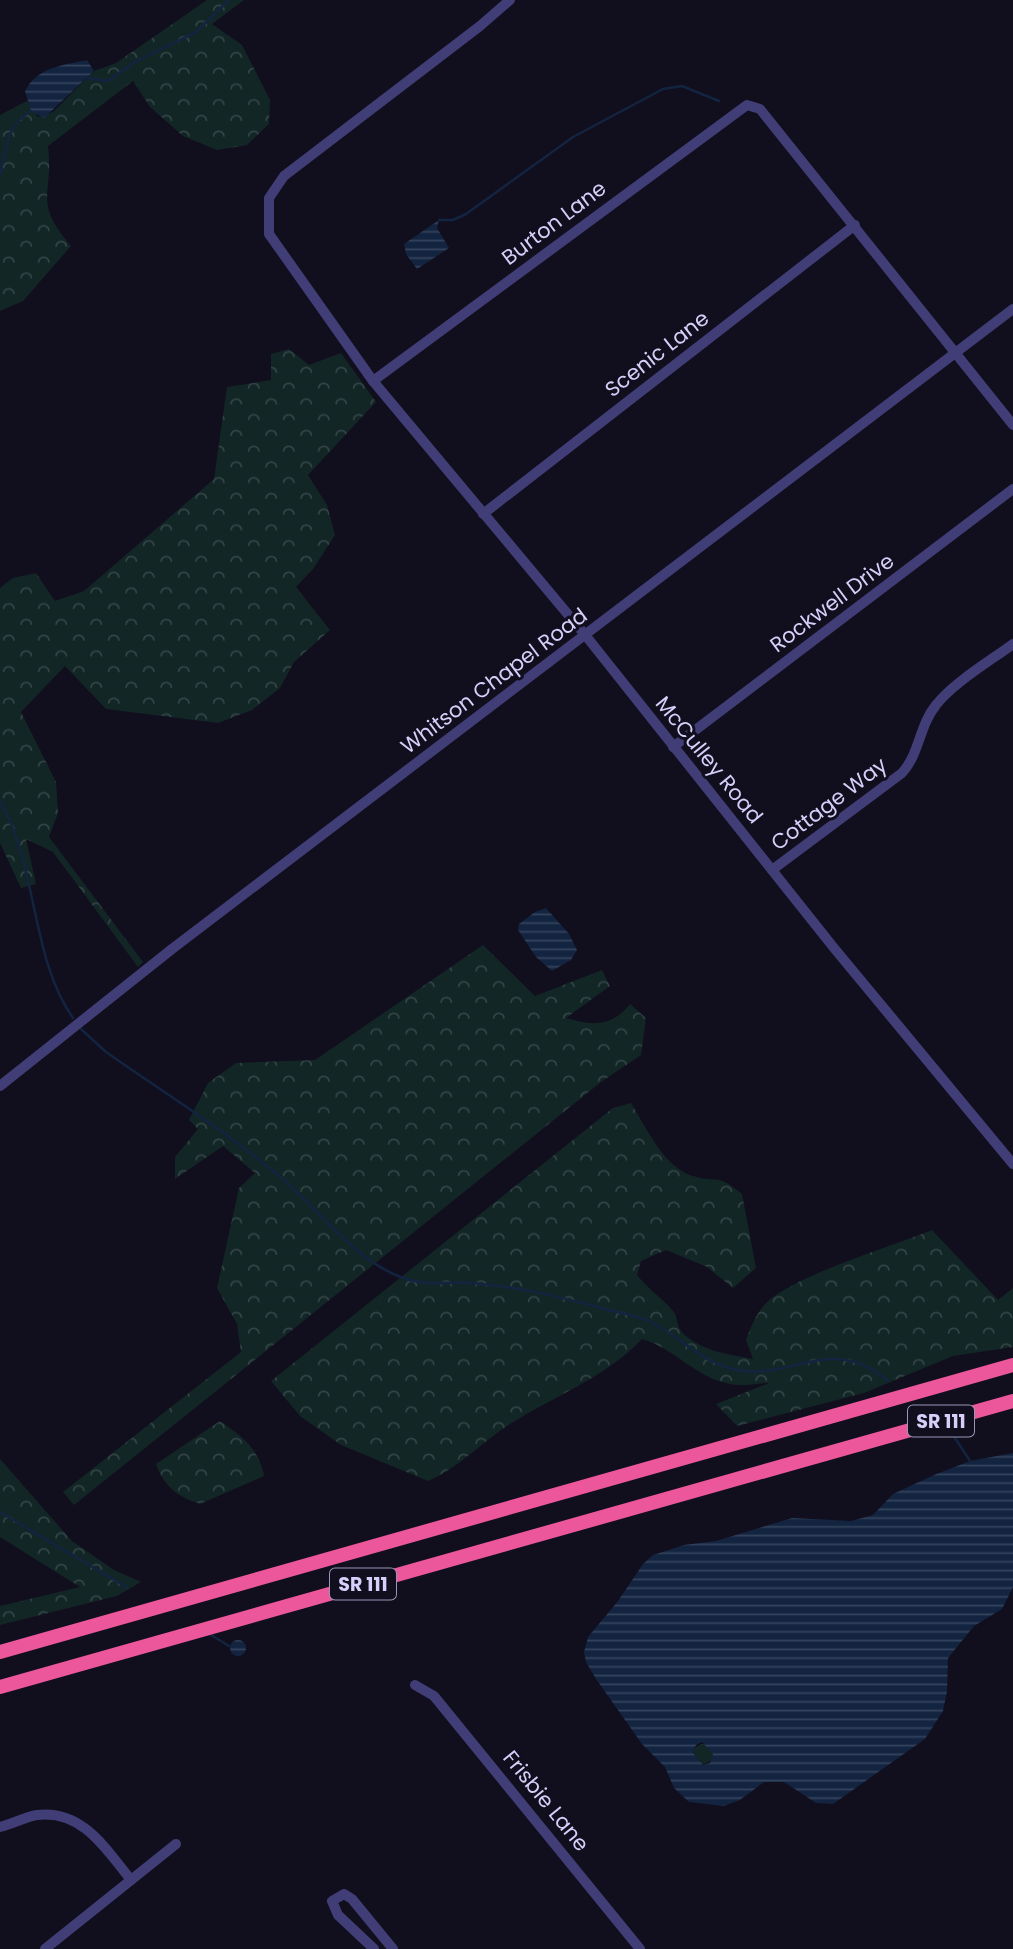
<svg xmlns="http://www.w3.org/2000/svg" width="1013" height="1949" font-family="Poppins,sans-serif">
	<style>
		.grass { fill: url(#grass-tufts) }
		.forest { fill: url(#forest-crowns) }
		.water { fill: url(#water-rules); fill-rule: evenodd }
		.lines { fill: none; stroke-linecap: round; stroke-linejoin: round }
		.stream { stroke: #132441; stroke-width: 2.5 }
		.minor { stroke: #413e77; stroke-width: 10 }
		.highway { stroke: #ec579b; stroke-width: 14 }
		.labels { text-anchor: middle; stroke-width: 6; stroke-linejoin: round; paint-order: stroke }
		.shield { fill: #110e1d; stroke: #9a95b8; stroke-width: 2 }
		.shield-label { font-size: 19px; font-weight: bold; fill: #d5cffa }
		.street-label { font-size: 21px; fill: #d5cffa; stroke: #110e1d }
	</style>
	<defs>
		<pattern id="grass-tufts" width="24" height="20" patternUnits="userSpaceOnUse" patternTransform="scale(1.75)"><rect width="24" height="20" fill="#122626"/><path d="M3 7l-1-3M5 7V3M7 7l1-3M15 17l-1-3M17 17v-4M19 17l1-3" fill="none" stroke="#344446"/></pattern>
		<pattern id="forest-crowns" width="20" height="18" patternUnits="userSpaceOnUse" patternTransform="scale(1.75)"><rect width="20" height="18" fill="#122626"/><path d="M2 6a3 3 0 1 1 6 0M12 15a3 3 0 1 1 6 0" fill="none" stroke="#344446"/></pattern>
		<pattern id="water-rules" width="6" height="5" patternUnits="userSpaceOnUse" patternTransform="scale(1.75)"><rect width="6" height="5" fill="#132441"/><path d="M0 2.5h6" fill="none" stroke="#34435d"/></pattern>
	</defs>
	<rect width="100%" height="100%" fill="#110e1d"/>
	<!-- grass -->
	<circle class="grass" cx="703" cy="1754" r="10"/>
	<!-- forest -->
	<g class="forest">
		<path d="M207,0H244L212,24L242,45L270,100L269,124L247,145L217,150L183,136L150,107L133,81L48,146C54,197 32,200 71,246L23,301L0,311V115L27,101L38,117L53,112L94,71L116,63Z"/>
		<path d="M289,349L309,365L341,353L376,402L308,475L327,505L335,535L313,569L296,587L330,630L294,662L280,688L252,710L218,723L106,709L65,666L21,712L56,782L58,813L49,837L143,962L138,967L53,852L26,839L36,884L21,888L0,843V588L13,578L36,573L55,601L84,591L214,479L227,387L271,380V354Z"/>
		<path d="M483,945L535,996L602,970L610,986L566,1018C592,1026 612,1027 630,1004L646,1018L641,1055L601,1082L74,1505L63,1492L241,1352L237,1324L217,1288L239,1188L255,1173L223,1146L175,1179V1157L198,1129L189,1120L208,1083L236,1063L315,1060Z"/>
		<path d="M631,1103C646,1127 664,1168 693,1176C720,1184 715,1172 742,1194L756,1268L733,1288L707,1267L666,1250L641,1261L637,1275C648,1289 662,1298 673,1311C678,1316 676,1325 681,1331C697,1350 730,1355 753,1359L746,1340C752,1323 760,1305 776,1295C815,1269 887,1248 932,1230L998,1300L1013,1288V1347L953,1356L864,1393L737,1426L716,1404L769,1383C757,1383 741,1387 730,1384C696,1378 674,1348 642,1339C604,1379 553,1396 507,1426C480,1444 458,1468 428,1481L341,1445L300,1416L271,1381L613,1108Z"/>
		<path d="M220,1421C242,1436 259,1449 264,1476L200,1504C177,1496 165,1488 156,1464Z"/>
		<path d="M0,1459L72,1541L114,1570L141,1582L117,1596L0,1625V1606L80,1587L0,1537Z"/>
	</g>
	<!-- water -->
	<g class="water">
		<path d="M87,60L94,71L44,118L31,111L25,91C37,67 64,65 87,60Z"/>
		<path d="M439,220L437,228L449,248L417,269L406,254L404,244Z"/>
		<path d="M546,908L569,934L577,950L571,960L552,971L536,957L518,930L519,924L535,912Z"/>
		<path d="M1013,1453V1587L1002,1609L974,1626L948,1658L947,1691L943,1711L925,1739L833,1804L816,1803L784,1782H764L740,1800L724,1806L689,1802L674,1788L665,1767L642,1744L596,1679L586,1662L584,1652L588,1637L618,1601L643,1564L653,1555L684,1545L716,1541L792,1518L851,1521L873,1515L893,1494L934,1475L970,1461ZM702,1742L713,1754L710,1763L703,1765L693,1753L696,1745Z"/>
		<circle cx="238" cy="1648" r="8"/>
	</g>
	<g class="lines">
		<!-- stream -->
		<g class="stream">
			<path d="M87,78L108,81L133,63L196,32L229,0"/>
			<path d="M0,175C7,148 5,126 31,111"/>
			<path d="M439,220H453L466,214L573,137L663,89L682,86L719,101"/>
			<path d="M0,801C38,868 31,959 73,1018"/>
			<path d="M81,1029L106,1052C163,1092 224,1130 278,1175C316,1206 353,1258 398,1276C429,1288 441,1281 471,1283C516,1286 561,1297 605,1309C620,1313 637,1315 651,1322C682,1337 702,1364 738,1370C794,1380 832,1333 888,1381"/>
			<path d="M953,1435L970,1461"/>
			<path d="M0,1512L128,1588"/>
			<path d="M208,1633L229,1646"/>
		</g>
		<!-- minor -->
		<g class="minor">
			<path d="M510,0L480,26L284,176L269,198V234L373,381L586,636L834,948L1013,1164"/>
			<path d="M373,381L747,105L760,109L1013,425"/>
			<path d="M483,514L855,225"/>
			<path d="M673,747L1013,489"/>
			<path d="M772,870L902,773C920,753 919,726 936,705C953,683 990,661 1013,644"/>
			<path d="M0,1086L172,949L1013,309"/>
			<path d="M415,1685L434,1696L640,1949"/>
			<path d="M0,1827C12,1824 25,1817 37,1815C82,1809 106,1849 131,1880"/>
			<path d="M45,1949L176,1844"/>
			<path d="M374,1949L338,1915L332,1901L344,1894L352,1899L393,1949"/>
		</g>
		<!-- highway -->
		<g class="highway">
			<path d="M0,1652L1013,1365"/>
			<path d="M0,1687L1013,1401"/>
		</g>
	</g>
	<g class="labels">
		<!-- shield labels -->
		<g class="shield">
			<rect x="908" y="1405.5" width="66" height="31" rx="5"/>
			<rect x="330" y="1568.5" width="66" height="31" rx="5"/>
		</g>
		<g class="shield-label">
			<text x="941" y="1428">SR 111</text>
			<text x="363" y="1591">SR 111</text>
		</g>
		<!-- street labels -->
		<g class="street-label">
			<text transform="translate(554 223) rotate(-37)" y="7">Burton Lane</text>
			<text transform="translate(657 354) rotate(-38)" y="7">Scenic Lane</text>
			<text transform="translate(832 603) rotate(-37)" y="7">Rockwell Drive</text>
			<text transform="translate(494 681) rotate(-37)" y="7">Whitson Chapel Road</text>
			<text transform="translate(709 760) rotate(51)" y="7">McCulley Road</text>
			<text transform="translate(829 804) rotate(-37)" y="7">Cottage Way</text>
			<text transform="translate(546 1801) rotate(51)" y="7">Frisbie Lane</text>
		</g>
	</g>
</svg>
